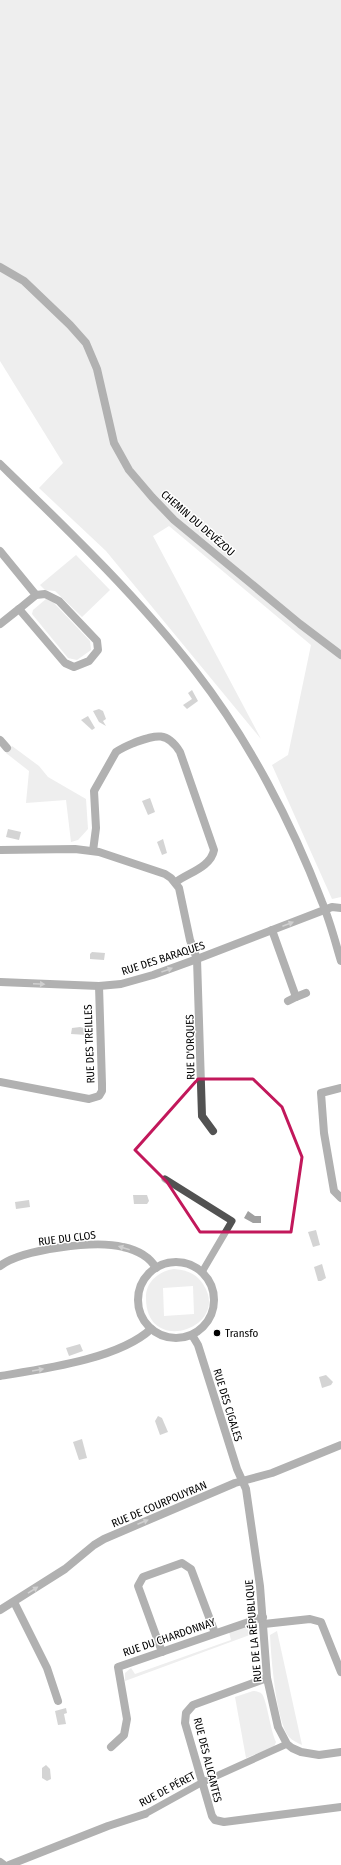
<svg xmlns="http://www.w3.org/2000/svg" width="341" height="1865" font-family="'Fira Sans Condensed',sans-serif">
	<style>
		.green { fill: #d9d9d9; fill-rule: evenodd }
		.water { fill: #a0a0a0 }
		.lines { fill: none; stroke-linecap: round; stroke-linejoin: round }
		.pedestrian { stroke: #525252; stroke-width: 7 }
		.minor { stroke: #525252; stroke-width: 8 }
		.tertiary { stroke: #525252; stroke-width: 8 }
		.oneway { fill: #979797 }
		.marked { fill: none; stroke: #c2185b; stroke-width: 3; stroke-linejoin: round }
		.poi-dot { fill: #000; stroke: #fff; stroke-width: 1.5 }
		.labels { text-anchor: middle; stroke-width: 3; stroke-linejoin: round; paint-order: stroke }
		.street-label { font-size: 11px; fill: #000; stroke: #fff }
		.poi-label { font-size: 11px; fill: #000; stroke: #fff; text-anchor: start }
	</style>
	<rect width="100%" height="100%" fill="#fff"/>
	<!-- green -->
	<g class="green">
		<path d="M0,0H341V897L332,899L272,765L288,755L311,645L169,526L153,536L261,739L106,551L39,488L63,463L0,361Z"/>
		<path d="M76,555L110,590L82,617L55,591L45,590L40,585Z"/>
		<path d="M46,599L53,602L90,641L91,650L77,660L68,658L32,614L33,610Z"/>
		<path d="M12,746L39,766L48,777L86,799L88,829L78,840L71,842L66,800L26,803L29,771L6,753Z"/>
		<path d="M174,1269C186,1270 196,1273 203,1284C232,1327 147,1357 146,1299C145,1282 159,1271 174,1269ZM193,1286L194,1314L164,1316L163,1288Z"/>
		<path d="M252,1624H255V1633L125,1681V1673L131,1668L135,1674L231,1640L229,1632Z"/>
		<path d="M277,1631L302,1745C298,1743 293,1741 289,1737C276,1721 271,1657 270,1635Z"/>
		<path d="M253,1691C256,1691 260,1692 262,1694C267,1701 270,1729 276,1742L274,1747L246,1758L235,1697Z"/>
	</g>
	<!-- water -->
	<g class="water">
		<path d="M192,690L198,701L187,709L183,705L192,699L188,693Z"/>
		<path d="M99,709L103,711L106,719L103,721L106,726L99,722L93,711Z"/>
		<path d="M88,716L95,728L92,730L81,720Z"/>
		<path d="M150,798L155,812L148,815L142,801Z"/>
		<path d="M8,829L21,832L19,840L6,837Z"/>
		<path d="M163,839L167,853L162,855L157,842Z"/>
		<path d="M92,952L105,953L104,960L90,959V954Z"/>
		<path d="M80,1027L84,1028L88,1033L87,1035L71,1034L72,1028Z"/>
		<path d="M133,1195H147L149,1201L147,1204H134Z"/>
		<path d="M29,1200L30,1207L16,1209L15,1202Z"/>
		<path d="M248,1211L255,1216H261V1223H253L244,1218Z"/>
		<path d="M316,1230L320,1245L313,1247L308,1232Z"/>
		<path d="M322,1264L326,1278L321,1281H318L314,1267Z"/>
		<path d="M80,1344L83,1351L69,1356L66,1348Z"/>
		<path d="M326,1375L333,1382L331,1385L322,1388L319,1377Z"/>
		<path d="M158,1416L162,1418L168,1432L160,1435L155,1421Z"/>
		<path d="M82,1439L87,1458L79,1460L73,1442Z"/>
		<path d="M66,1708L67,1713L64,1714L66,1724L58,1725L55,1711Z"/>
		<path d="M46,1765L50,1769L51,1779L47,1781L42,1778V1768Z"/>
	</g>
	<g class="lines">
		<!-- pedestrian -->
		<g class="pedestrian">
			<path d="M165,1179L232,1221L202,1272"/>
			<path d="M145,1814L201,1783L287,1744"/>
		</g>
		<!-- minor -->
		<g class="minor">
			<path d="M0,267L24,281L70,325L86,343L97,369L114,443L129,470L152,497L174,520L300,624L341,655"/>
			<path d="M0,551L36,595"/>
			<path d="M45,594L59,601L97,641L98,650L89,661L74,667L65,663L19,609L36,595Z"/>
			<path d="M0,624L19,609"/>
			<path d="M0,740L7,748"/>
			<path d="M0,850L75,849L99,852L165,874L171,878L179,888L190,940L197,959L202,1116L213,1131"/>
			<path d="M93,851L96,828L94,791L116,752C123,747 129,745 136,742C156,735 167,731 180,752L214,850C211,867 188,873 176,882"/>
			<path d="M272,930L296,997L306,993"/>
			<path d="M0,982L99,986L121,984L153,975L197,959L332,907L341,908"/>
			<path d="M288,1001L296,997"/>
			<path d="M0,1082L89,1099L99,1096L102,1091V1084L99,986"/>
			<path d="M341,1088L321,1093L324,1133L334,1191L341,1198"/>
			<circle cx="176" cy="1300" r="38"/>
			<path d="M0,1266C22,1249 96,1240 123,1247C137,1250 149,1256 156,1268"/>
			<path d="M192,1335L198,1345L237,1469L246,1489L260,1586L267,1678L278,1727L287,1744L292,1748L301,1752L319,1755L341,1752"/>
			<path d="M0,1376C43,1369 119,1359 151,1329"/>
			<path d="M14,1602L47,1668L58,1701"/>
			<path d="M0,1610L65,1569L94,1545L104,1539L235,1483L272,1473L341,1445"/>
			<path d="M264,1624L310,1619L321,1622L341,1672"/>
			<path d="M162,1652L138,1586L143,1577L182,1563L191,1569L215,1633"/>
			<path d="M267,1678L193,1705L186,1713L185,1723L212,1816L215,1820L224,1822L341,1807"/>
			<path d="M111,1747L124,1735L127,1719L118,1667L263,1617"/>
			<path d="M0,1862L4,1865"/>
			<path d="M9,1865L108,1826L145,1814"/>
		</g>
		<!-- tertiary -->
		<path class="tertiary" d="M0,464C68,530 137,596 196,672C248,739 292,823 322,902C330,921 335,941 341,961"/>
	</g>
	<!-- one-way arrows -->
	<defs><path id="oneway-solid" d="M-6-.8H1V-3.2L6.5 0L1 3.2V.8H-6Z"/></defs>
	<g class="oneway">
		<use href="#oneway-solid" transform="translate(288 924) rotate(-21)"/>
		<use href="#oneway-solid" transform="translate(167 970) rotate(-20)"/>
		<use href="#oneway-solid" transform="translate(39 984) rotate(3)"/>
		<use href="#oneway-solid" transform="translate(124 1248) rotate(-163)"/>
		<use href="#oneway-solid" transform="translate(38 1370) rotate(-10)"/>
		<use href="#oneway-solid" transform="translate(143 1522) rotate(-23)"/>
		<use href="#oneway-solid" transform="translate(33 1590) rotate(-32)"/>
	</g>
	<!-- marked area -->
	<path d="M0 0H341V1865H0ZM198,1079H253L282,1107L302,1157L291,1232H200L167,1182L135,1150Z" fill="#fff" fill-opacity=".55" fill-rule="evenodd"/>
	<path class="marked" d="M198,1079H253L282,1107L302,1157L291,1232H200L167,1182L135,1150Z"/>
	<!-- markers -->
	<circle class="poi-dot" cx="217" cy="1333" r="4"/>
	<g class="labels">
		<!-- street labels -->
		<g class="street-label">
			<text transform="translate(198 523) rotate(41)" y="4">CHEMIN DU DEVÉZOU</text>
			<text transform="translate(163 958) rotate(-18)" y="4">RUE DES BARAQUES</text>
			<text transform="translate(89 1044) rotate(-92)" y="4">RUE DES TREILLES</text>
			<text transform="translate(190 1047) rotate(-91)" y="4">RUE D'ORQUES</text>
			<text transform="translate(67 1238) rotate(-7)" y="4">RUE DU CLOS</text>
			<text transform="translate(228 1405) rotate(73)" y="4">RUE DES CIGALES</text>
			<text transform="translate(159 1504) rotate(-23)" y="4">RUE DE COURPOUYRAN</text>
			<text transform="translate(253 1631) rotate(-95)" y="4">RUE DE LA RÉPUBLIQUE</text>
			<text transform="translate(169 1637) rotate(-19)" y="4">RUE DU CHARDONNAY</text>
			<text transform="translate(208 1760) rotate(76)" y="4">RUE DES ALICANTES</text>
			<text transform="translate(167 1789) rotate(-28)" y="4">RUE DE PÉRET</text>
		</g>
		<!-- poi labels -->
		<g class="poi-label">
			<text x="225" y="1337">Transfo</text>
		</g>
	</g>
</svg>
